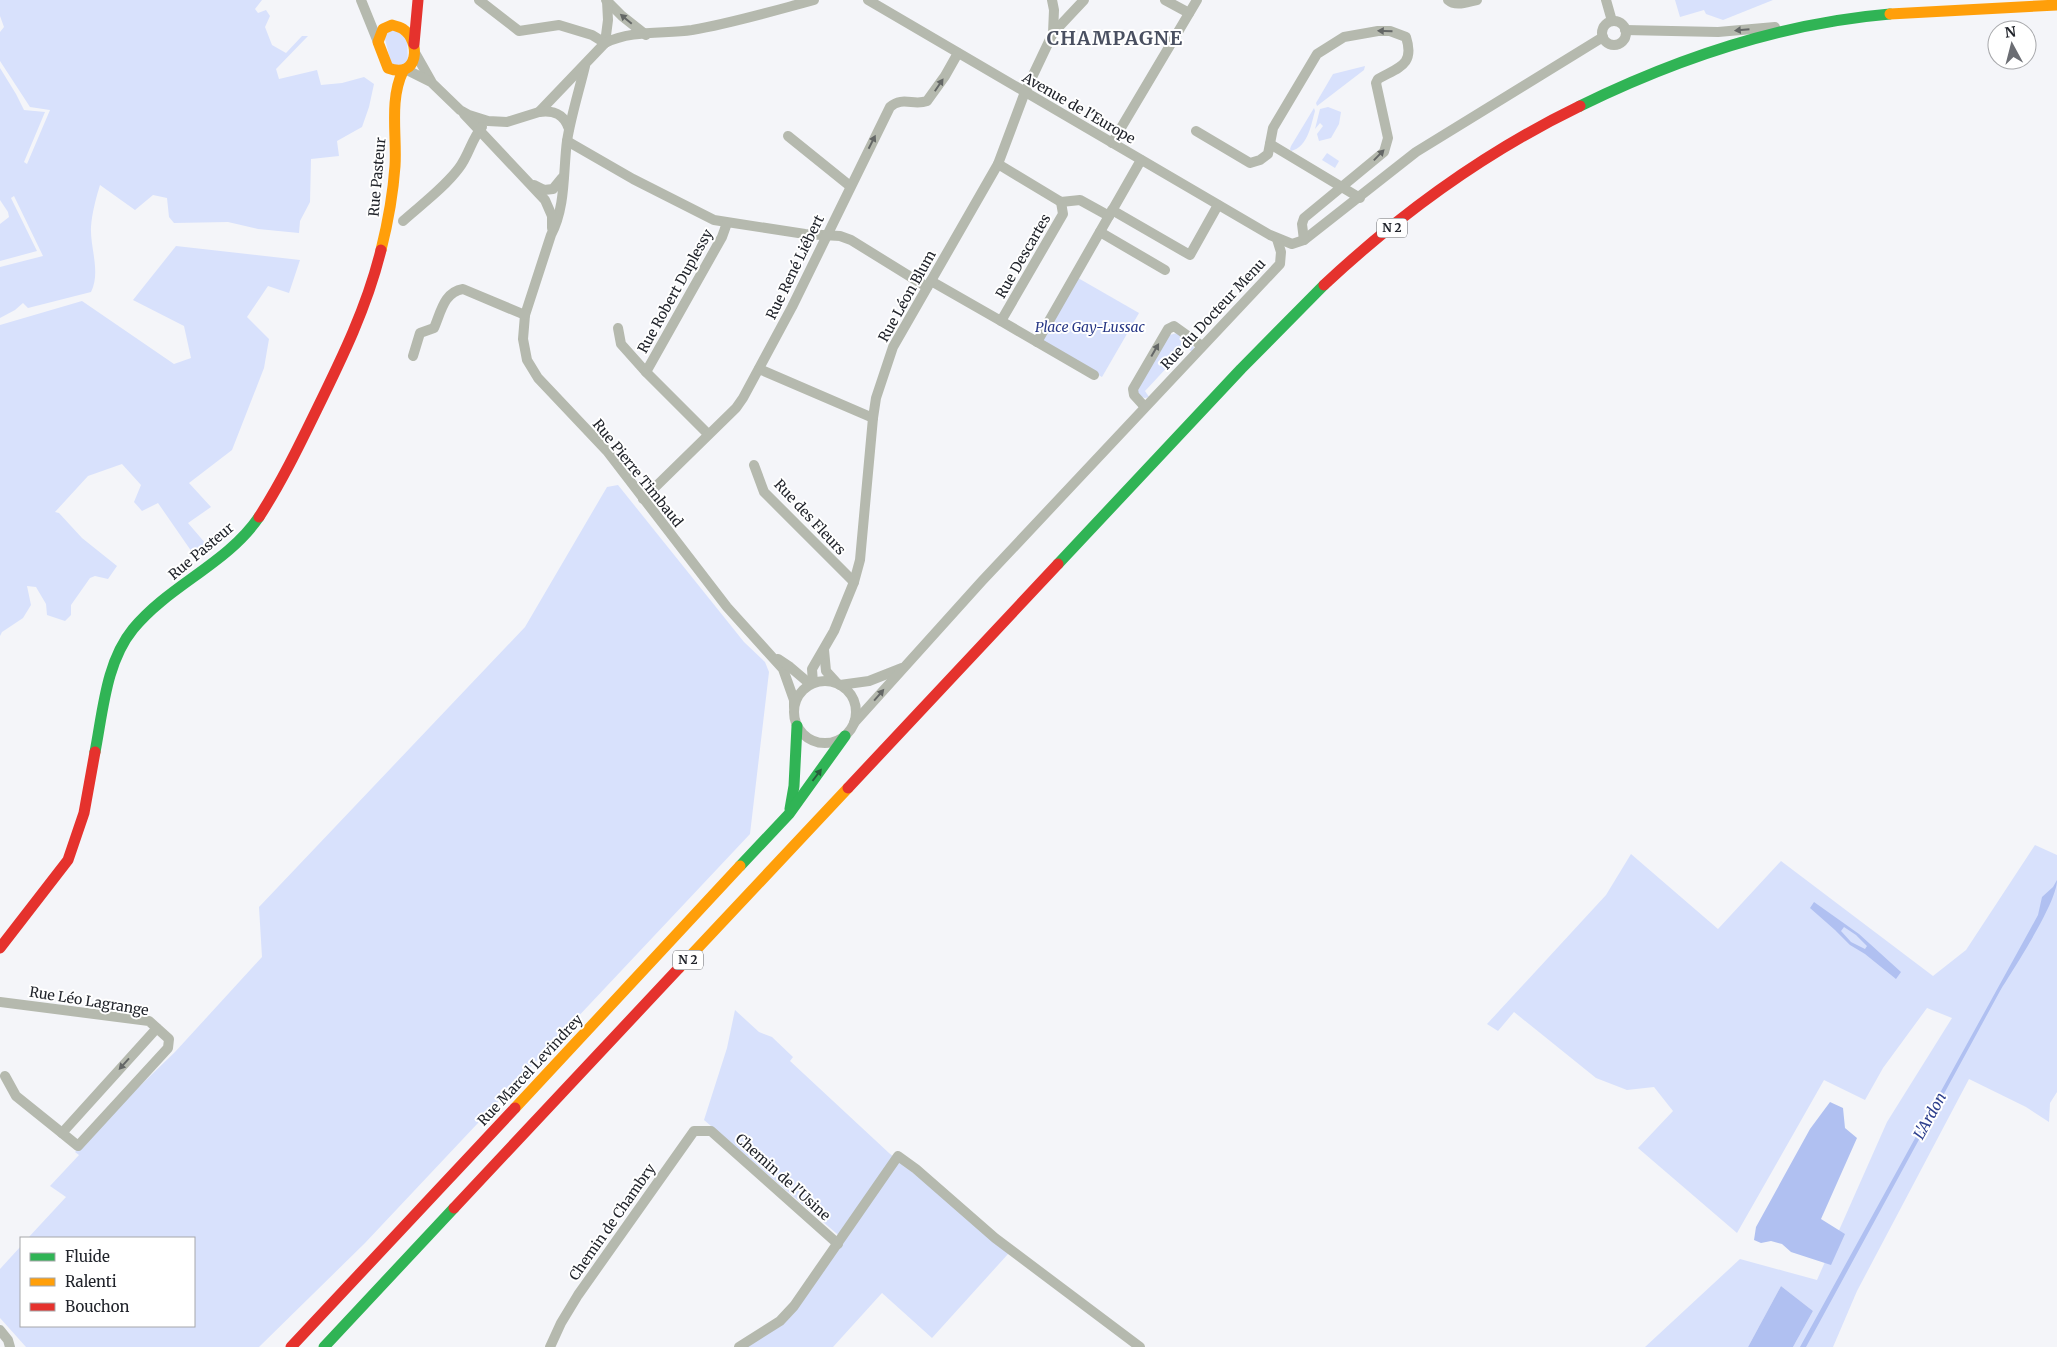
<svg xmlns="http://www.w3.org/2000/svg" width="2057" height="1347" font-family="Merriweather,serif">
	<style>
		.green { fill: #d8e1fc }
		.water { fill: #b0c0f1; fill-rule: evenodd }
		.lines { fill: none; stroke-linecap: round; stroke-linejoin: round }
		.street { stroke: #b5b9ae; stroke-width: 10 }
		.fast { stroke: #30b455; stroke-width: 11 }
		.slow { stroke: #ff9f0a; stroke-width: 11 }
		.jam { stroke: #e5322d; stroke-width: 11 }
		.oneway { fill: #646766 }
		.oneway2 { fill: #275e3c }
		.labels { text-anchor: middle; stroke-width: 4; stroke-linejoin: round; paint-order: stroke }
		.shield { fill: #fff; stroke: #64666b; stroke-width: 1 }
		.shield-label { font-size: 12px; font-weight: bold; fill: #21242b }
		.street-label { font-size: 14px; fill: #21242b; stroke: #fff }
		.park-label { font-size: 14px; font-style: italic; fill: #283886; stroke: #fff }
		.water-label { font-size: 15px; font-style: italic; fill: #2f418e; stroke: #fff }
		.district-label { font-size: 19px; font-weight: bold; letter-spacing: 1px; fill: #4a5061; stroke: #fff }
	</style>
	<rect width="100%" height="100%" fill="#f4f5f9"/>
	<!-- green -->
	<g class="green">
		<path d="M0,0H262L255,9L258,13L266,10L270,16L265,27L272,45L286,53L302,36H308L276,69L279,79L317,70L321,85L342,83L364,77L374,84L369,107L362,127L337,141L339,156L311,159L310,202L300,221L299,233L258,229L228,222L174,223L169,217L167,198L153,195L135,210L100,185C96,198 92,213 91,227C90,248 101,272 91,292L28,308L23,303L15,310L0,318V267L43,256L14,196L11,198L37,251L0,261V224L9,217L8,212L0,200V68L16,94L24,110L45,112L24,162L27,164L50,110L30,107L0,61V32L4,27L0,16Z"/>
		<path d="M1675,0H1773L1723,20L1706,14L1704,10L1680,17Z"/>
		<path d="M394,29L407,38L408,65L392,67L384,35Z"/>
		<path d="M1365,66L1364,70L1317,106L1316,103L1333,74Z"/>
		<path d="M1328,107L1341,112L1339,124L1331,138L1319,141L1317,134L1323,126L1320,123L1315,129L1320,109Z"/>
		<path d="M1314,108L1315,111C1311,125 1308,147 1291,151L1290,149L1291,146Z"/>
		<path d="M1327,153L1339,161L1335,168L1322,160Z"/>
		<path d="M176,246L300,260L289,293L268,286L247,317L269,339L264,368L232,450L189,483L211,507L188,523L206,544L194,555L158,503L142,511L134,502L141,485L122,464L88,476L55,512L59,513L82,538L117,566L108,579L95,576L90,578L71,605V615L65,621L47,615L46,604L36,587L27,586L31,605L23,618L2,632L0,636V325L82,301L174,364L191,358L184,326L133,300Z"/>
		<path d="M1078,278L1139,313L1102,377L1041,343Z"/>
		<path d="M1177,333L1192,343L1194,348L1192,352L1186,347L1145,391L1149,397L1145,398L1138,396L1137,388L1166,336Z"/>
		<path d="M618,485L744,642L765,662L769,672L750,834L365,1243L259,1347H26L0,1318V1269L21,1246V1326H194V1238H28L66,1197L50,1186L79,1155L75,1152L90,1137L91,1133L175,1052L262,957L259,907L525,627L607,487Z"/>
		<path d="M2035,845L2057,855V1092L2050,1103L2049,1122L2026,1107L1969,1079L1857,1291L1833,1347H1793L1813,1311L1781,1286L1748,1347H1645L1740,1259L1817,1280L1887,1122L1952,1018L1927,1008L1883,1068L1865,1100L1824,1080L1737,1233L1638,1148L1673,1111L1654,1087L1627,1090L1596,1078L1514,1012L1498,1031L1487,1024L1606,895L1631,854L1718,929L1781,861L1933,976L1966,950Z"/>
		<path d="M735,1010L759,1032L772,1037L793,1057L790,1061L889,1153L1007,1250L1008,1254L932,1338L882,1293L833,1347H743L787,1319L843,1239L704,1120L727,1048Z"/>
	</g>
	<!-- water -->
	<g class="water">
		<path d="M2057,880C2057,903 2014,968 2000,991L1806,1347H1800L2038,915L2042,897L2053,887Z"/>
		<path d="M1814,902L1859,934L1901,972L1896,979L1865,954L1850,945L1835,930L1810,908ZM1844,927L1856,935L1867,946L1865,949L1851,942L1841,931Z"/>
		<path d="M1830,1102L1843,1108L1845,1128L1857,1138L1821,1219L1845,1234L1831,1265L1791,1252L1782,1244L1771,1241L1761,1243L1754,1240L1756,1227L1810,1129Z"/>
		<path d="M1781,1286L1813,1311L1793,1347H1748Z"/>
	</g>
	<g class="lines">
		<!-- street -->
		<g class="street">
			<path d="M361,0L378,42"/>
			<path d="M479,0L519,31L559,25L592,35L605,43"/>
			<path d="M606,0L622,16L646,35"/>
			<path d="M868,0L1270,235L1292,244L1304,240L1416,152L1603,37"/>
			<path d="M1165,0L1189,13"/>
			<path d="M1448,0C1456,7 1467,2 1477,0"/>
			<path d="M1606,0L1612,21"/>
			<circle cx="1614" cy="33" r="12"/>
			<path d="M1625,30L1718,32L1775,27"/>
			<path d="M1053,33L1084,0"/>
			<path d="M605,43L608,20L607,1"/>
			<path d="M414,51L431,81"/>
			<path d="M585,66C579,91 571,116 567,141C563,171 566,207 551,235L525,315L523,339L527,360L538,378L607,451L727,607L783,669L794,700V707"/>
			<path d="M407,70L431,82L460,110L469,115L488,121L507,122L539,112L605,43C631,30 664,34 692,30C733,23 773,11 814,0"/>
			<path d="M539,112C554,110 564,114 569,129"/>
			<path d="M464,114L545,200L552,216V228"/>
			<path d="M1196,131L1250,163L1260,160L1268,154L1273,128L1317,54L1344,37L1378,31H1390L1406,37C1415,65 1399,67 1378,79L1376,83L1388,138L1384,152L1304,218L1302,224L1304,240"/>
			<path d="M788,136L850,186"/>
			<path d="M567,141L633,179L714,220L805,234L840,236L851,240L927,287"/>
			<path d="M1112,143L1197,0"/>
			<path d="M1270,144L1360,198"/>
			<path d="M998,164L1061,202L1080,200L1109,216"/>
			<path d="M534,185L544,190L553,189L562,178"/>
			<path d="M1112,210L1190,255L1218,205"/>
			<path d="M403,221C422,204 444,188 459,168C469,155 471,140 482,127"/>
			<path d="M1100,232L1165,270"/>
			<path d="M931,281L1001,321L1063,214L1061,202"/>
			<path d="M1001,321L1094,375"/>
			<path d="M618,328L621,344L646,372"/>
			<path d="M1037,342L1141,160"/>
			<path d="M413,356L420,333L434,328C441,312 444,292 463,289L525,315"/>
			<path d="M759,369L873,418"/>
			<path d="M1144,406L1134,395L1133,389L1168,329L1174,326L1202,346"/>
			<path d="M708,434L646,372L722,237L727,223"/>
			<path d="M754,465L764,492L854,582"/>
			<path d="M643,499L736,408L743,398L792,307L890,107C902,96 914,106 927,101L945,76L958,53"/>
			<path d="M824,650L826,671L836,682"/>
			<path d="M778,659L790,667L810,684"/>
			<circle cx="825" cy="712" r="31"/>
			<path d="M813,683L812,669L834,631L854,582L860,560L873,418L876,398L893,347L998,164L1025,92L1053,33L1054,10L1052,0"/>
			<path d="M840,685L869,681L902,668"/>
			<path d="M854,723L982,581L1280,264L1281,252L1277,239"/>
			<path d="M0,1002L149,1021L169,1039L168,1048L78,1146L62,1133L157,1028"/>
			<path d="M5,1076L16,1096L62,1133"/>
			<path d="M0,1330L8,1340L10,1347"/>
			<path d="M550,1347L561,1323L578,1295L694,1131H711L838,1244"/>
			<path d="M739,1347L780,1321L794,1306L898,1156L916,1169L995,1238L1140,1347"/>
		</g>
		<!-- fast -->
		<g class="fast">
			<path d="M1580,106C1678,58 1781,23 1890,14"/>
			<path d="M1058,564L1241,369L1324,285"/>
			<path d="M95,752C103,711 106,662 133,629C169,585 227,564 259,517"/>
			<path d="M790,809L794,786L797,726"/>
			<path d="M740,866L789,814L845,736"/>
			<path d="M324,1347L454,1208"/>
		</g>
		<!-- slow -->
		<g class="slow">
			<path d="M1890,14L2057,5"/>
			<path d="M392,25C396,26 400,27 403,29C421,41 419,80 388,68L378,42L383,29Z"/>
			<path d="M381,250C388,222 393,195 395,166C397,135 389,100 403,71"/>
			<path d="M679,968L848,788"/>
			<path d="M515,1108L740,866"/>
		</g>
		<!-- jam -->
		<g class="jam">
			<path d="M414,44L418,0"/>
			<path d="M1324,285C1400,214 1487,151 1580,106"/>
			<path d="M259,517C281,483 299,446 317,409C342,358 367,307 381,250"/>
			<path d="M848,788L1058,564"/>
			<path d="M0,948L68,860L84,813L95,752"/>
			<path d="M454,1208L679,968"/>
			<path d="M291,1347L515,1108"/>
		</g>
	</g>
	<!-- one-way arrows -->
	<defs><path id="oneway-solid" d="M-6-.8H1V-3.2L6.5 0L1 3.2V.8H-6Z" transform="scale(1.25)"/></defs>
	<g class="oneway">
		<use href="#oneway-solid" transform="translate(626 19) rotate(-140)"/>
		<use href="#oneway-solid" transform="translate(1742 30) rotate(175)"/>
		<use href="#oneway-solid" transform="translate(1385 31) rotate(-178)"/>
		<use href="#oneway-solid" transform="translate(939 85) rotate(-56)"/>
		<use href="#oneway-solid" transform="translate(872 142) rotate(-63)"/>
		<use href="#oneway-solid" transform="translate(1379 155) rotate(-46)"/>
		<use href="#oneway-solid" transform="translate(1155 350) rotate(-60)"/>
		<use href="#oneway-solid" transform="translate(879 695) rotate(-49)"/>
		<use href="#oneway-solid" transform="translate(124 1064) rotate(132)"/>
	</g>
	<use class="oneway2" href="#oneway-solid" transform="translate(817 775) rotate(-53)"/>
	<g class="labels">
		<!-- shield labels -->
		<g class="shield">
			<rect x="1377" y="218.5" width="30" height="19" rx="4"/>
			<rect x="673" y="950.5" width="30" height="19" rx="4"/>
		</g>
		<g class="shield-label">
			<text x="1392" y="232">N 2</text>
			<text x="688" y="964">N 2</text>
		</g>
		<!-- street labels -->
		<g class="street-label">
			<text transform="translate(1079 108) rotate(30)" y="5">Avenue de l'Europe</text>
			<text transform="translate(377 177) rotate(-85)" y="5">Rue Pasteur</text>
			<text transform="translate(1023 256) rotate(-60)" y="5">Rue Descartes</text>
			<text transform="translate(795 267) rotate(-64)" y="5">Rue René Liébert</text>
			<text transform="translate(675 291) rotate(-61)" y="5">Rue Robert Duplessy</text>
			<text transform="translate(907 296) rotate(-61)" y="5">Rue Léon Blum</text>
			<text transform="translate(1213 314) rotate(-47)" y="5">Rue du Docteur Menu</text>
			<text transform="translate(638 473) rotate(51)" y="5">Rue Pierre Timbaud</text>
			<text transform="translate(810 517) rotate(47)" y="5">Rue des Fleurs</text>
			<text transform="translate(201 551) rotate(-40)" y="5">Rue Pasteur</text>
			<text transform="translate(89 1001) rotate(9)" y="5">Rue Léo Lagrange</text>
			<text transform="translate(530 1070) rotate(-47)" y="5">Rue Marcel Levindrey</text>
			<text transform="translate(783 1177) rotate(42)" y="5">Chemin de l'Usine</text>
			<text transform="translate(612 1222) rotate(-55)" y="5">Chemin de Chambry</text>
		</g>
		<!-- park labels -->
		<g class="park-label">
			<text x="1090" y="332">Place Gay-Lussac</text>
		</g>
		<!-- water labels -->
		<g class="water-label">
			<text transform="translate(1930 1116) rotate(-61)" y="5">L'Ardon</text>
		</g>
		<!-- district labels -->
		<g class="district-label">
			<text x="1115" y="45">CHAMPAGNE</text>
		</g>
	</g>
	<!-- legend -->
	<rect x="20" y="1237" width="175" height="90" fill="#ffffff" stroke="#a6a7aa"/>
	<rect x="30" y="1253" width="25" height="8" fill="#30b455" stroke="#a6a7aa"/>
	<text x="65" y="1262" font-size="15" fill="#21242b">Fluide</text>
	<rect x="30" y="1278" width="25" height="8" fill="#ff9f0a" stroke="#a6a7aa"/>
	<text x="65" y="1287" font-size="15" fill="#21242b">Ralenti</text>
	<rect x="30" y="1303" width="25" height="8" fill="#e5322d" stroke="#a6a7aa"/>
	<text x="65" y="1312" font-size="15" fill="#21242b">Bouchon</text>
	<!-- north arrow -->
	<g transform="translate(2012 45) rotate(353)"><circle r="24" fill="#ffffff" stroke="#a6a7aa"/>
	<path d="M0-4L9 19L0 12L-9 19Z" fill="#6b6d73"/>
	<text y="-8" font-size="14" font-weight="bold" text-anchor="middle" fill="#21242b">N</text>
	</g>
</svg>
